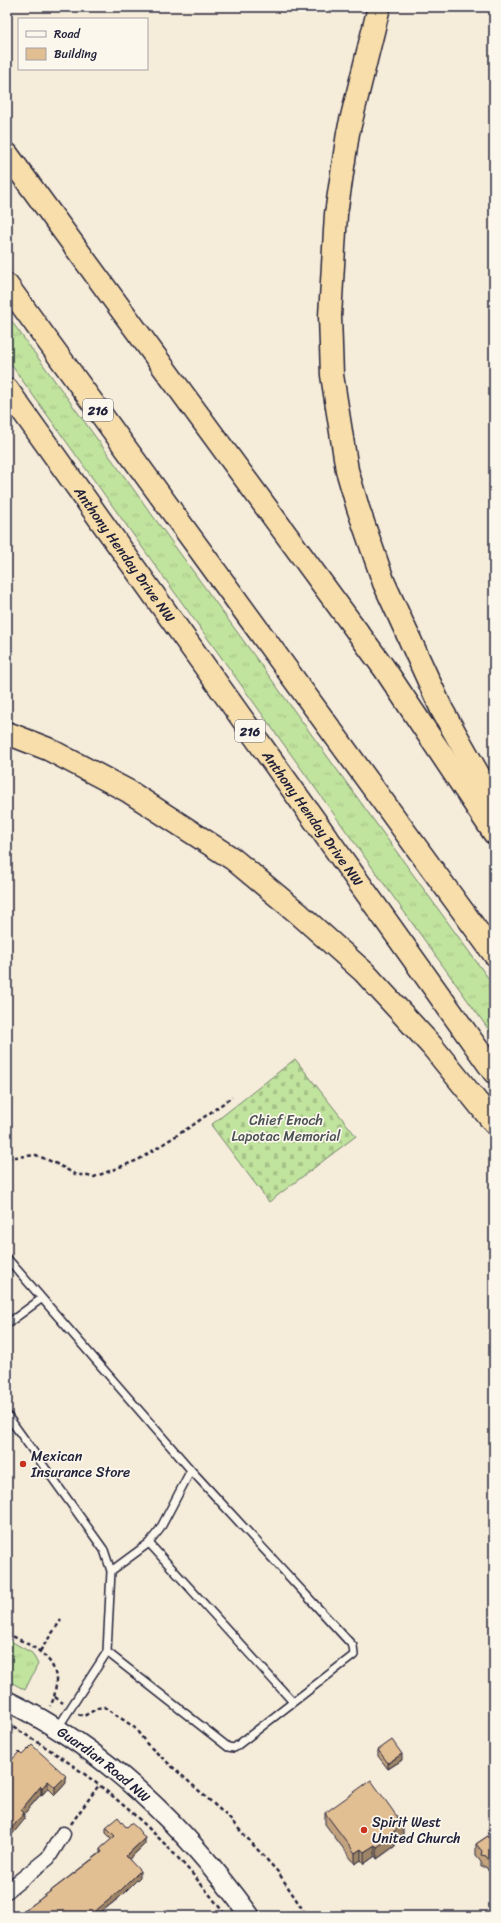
<svg xmlns="http://www.w3.org/2000/svg" width="501" height="1923" font-family="Sriracha,sans-serif">
<defs>
<pattern id="grass-tufts" width="24" height="20" patternUnits="userSpaceOnUse"><rect width="24" height="20" fill="#c0e39d"/><path d="M3 7l-1-3M5 7V3M7 7l1-3M15 17l-1-3M17 17v-4M19 17l1-3" fill="none" stroke="#a5c288"/></pattern>
<pattern id="cemetery-stones" width="16" height="16" patternUnits="userSpaceOnUse"><rect width="16" height="16" fill="#c0e39d"/><path d="M2 7V4a2 2 0 0 1 4 0v3zM10 15v-3a2 2 0 0 1 4 0v3z" fill="#a5c288"/></pattern>
</defs>
<rect width="100%" height="100%" fill="#f6ecda"/>
<filter id="ink" filterUnits="userSpaceOnUse"><feTurbulence type="fractalNoise" baseFrequency=".025" numOctaves="2"/><feDisplacementMap in="SourceGraphic" scale="8" xChannelSelector="R" yChannelSelector="G"/><feConvolveMatrix kernelMatrix="1 2 1 2 8 2 1 2 1" color-interpolation-filters="sRGB"/></filter>
<g filter="url(#ink)">
<path fill="url(#grass-tufts)" stroke="#71826c" d="M 7,315 L 494,986 L 494,1037 L 7,359 Z
M 7,1639 L 32,1653 L 38,1664 L 25,1690 L 7,1680 Z"/>
<path fill="url(#cemetery-stones)" stroke="#71826c" d="M 295,1059 L 356,1136 L 269,1202 L 211,1125 Z"/>
<g fill="none" stroke-linecap="round" stroke-linejoin="round">
<defs>
<path id="service" d="M 7,1258 L 191,1470 L 160,1529 L 149,1543 L 111,1571
M 7,1324 L 41,1299
M 7,1415 L 104,1550 L 111,1571 L 107,1652 L 57,1729
M 149,1543 L 293,1702
M 107,1652 L 228,1747 L 234,1748 L 354,1655 L 353,1646 L 191,1470"/>
<path id="minor" d="M 7,1891 L 48,1858 L 63,1834"/>
<g id="secondary">
<path id="s1" d="M 7,1701 C 105,1748 187,1829 250,1916"/>
</g>
<g id="motorway">
<path d="M 379,7 L 348,133 L 336,214 L 330,316 L 332,375 L 347,470 L 358,508 L 384,583 L 442,710 L 494,802"/>
<path d="M 7,154 L 384,668 L 494,833"/>
<path d="M 7,285 L 494,954"/>
<path id="s2" d="M 7,389 L 494,1072"/>
<path d="M 7,733 L 48,749 L 128,791 L 233,859 L 298,913 L 364,972 L 431,1045 L 494,1123"/>
</g>
</defs>
<use href="#service" stroke="#22223b" stroke-width="10"/>
<use href="#minor" stroke="#22223b" stroke-width="17"/>
<use href="#secondary" stroke="#22223b" stroke-width="22"/>
<use href="#motorway" stroke="#22223b" stroke-width="25"/>
<path stroke="#22223b" stroke-width="2.5" stroke-dasharray="4 3" stroke-linecap="butt" d="M 7,1158 L 36,1155 L 55,1163 L 75,1174 L 94,1177 L 138,1160 L 193,1125 L 232,1097
M 7,1633 C 28,1645 57,1654 56,1683 C 55,1692 55,1698 50,1706
M 40,1651 L 61,1620
M 55,1697 L 63,1703
M 78,1714 L 84,1716 L 98,1708 L 104,1707 L 134,1727 L 147,1744 L 227,1816 L 278,1872 L 307,1916
M 7,1724 C 93,1772 168,1837 226,1916
M 71,1824 L 99,1785"/>
<use href="#service" stroke="#fbf7ec" stroke-width="7"/>
<use href="#minor" stroke="#fbf7ec" stroke-width="14"/>
<use href="#secondary" stroke="#fbf7ec" stroke-width="19"/>
<use href="#motorway" stroke="#f8deab" stroke-width="22"/>
</g>
<path fill="#c2a37e" stroke="#22223b" d="M 378,1750 L 402,1760 L 388,1769 L 378,1756 Z
M 22,1755 L 66,1783 L 55,1795 L 48,1788 L 42,1795 L 41,1794 L 24,1814 L 24,1820 Z
M 325,1813 L 403,1836 L 395,1842 L 395,1846 L 377,1859 L 375,1856 L 364,1864 L 361,1860 L 355,1864 L 325,1824 Z
M 125,1826 L 145,1844 L 129,1859 L 140,1877 L 120,1897 L 96,1916 L 18,1916 L 100,1853 L 100,1849 L 112,1839 L 106,1833 L 106,1827 Z
M 494,1832 L 494,1880 L 486,1867 L 481,1867 L 481,1861 L 476,1855 L 476,1844 Z"/>
<path fill="#9e8567" stroke="#22223b" d="M 402,1754 L 402,1760 L 388,1769 L 388,1763 Z
M 66,1776 L 66,1783 L 55,1795 L 55,1787 Z
M 48,1781 L 48,1788 L 42,1795 L 42,1788 Z
M 41,1786 L 41,1794 L 24,1814 L 24,1820 L 7,1841 L 7,1834 L 21,1810 Z
M 403,1825 L 403,1836 L 395,1842 L 395,1846 L 377,1859 L 377,1847 L 393,1832 Z
M 145,1838 L 145,1844 L 126,1862 L 126,1856 Z
M 10,1844 L 10,1851 L 7,1855 L 7,1848 Z
M 375,1845 L 375,1856 L 364,1864 L 364,1852 Z
M 361,1849 L 361,1860 L 355,1864 L 355,1853 Z
M 140,1871 L 140,1877 L 120,1897 L 96,1916 L 89,1916 Z"/>
<path fill="#e2be93" stroke="#22223b" d="M 392,1740 L 402,1754 L 388,1763 L 378,1750 Z
M 32,1745 L 66,1776 L 55,1787 L 48,1781 L 42,1788 L 41,1786 L 21,1810 L 24,1813 L 7,1834 L 7,1765 L 19,1752 L 22,1755 Z
M 371,1780 L 403,1825 L 393,1832 L 395,1835 L 377,1847 L 375,1845 L 364,1852 L 361,1849 L 355,1853 L 325,1813 Z
M 118,1817 L 125,1826 L 127,1827 L 131,1823 L 137,1828 L 145,1838 L 126,1856 L 140,1871 L 120,1891 L 89,1916 L 83,1916 L 81,1913 L 77,1916 L 18,1916 L 102,1852 L 100,1849 L 115,1836 L 106,1827 Z
M 494,1832 L 494,1868 L 486,1856 L 481,1855 L 482,1851 L 476,1844 Z
M 7,1841 L 10,1844 L 7,1848 Z"/>
</g>
<g fill="#c8321e" stroke="#fbf7ec" stroke-width="1.5">
<circle cx="23" cy="1464" r="4"/>
<circle cx="364" cy="1830" r="4"/>
</g>
<g text-anchor="middle" stroke-width="3.5" stroke-linejoin="round" paint-order="stroke">
<g fill="#fbf7ec" stroke="#636270" stroke-width="1">
<rect x="83" y="399" width="30" height="22" rx="3"/>
<rect x="235" y="720" width="30" height="22" rx="3"/>
</g>
<g font-size="13" font-weight="bold" fill="#22223b">
<text x="98" y="415">216</text>
<text x="250" y="736">216</text>
</g>
<g font-size="14" fill="#22223b" stroke="#fbf7ec">
<text dy="5" stroke="none"><textPath href="#s2" startOffset="203">Anthony Henday Drive NW</textPath></text>
<text dy="5" stroke="none"><textPath href="#s2" startOffset="527">Anthony Henday Drive NW</textPath></text>
<text dy="5" stroke="none"><textPath href="#s1" startOffset="116">Guardian Road NW</textPath></text>
</g>
<g font-size="14" fill="#4a5254" stroke="#fbf7ec">
<text x="286" y="1125">Chief Enoch<tspan x="286" dy="16">Lapotac Memorial</tspan></text>
</g>
<g font-size="14" fill="#22223b" stroke="#fbf7ec" text-anchor="start">
<text x="31" y="1461">Mexican<tspan x="31" dy="16">Insurance Store</tspan></text>
<text x="372" y="1827">Spirit West<tspan x="372" dy="16">United Church</tspan></text>
</g>
</g>
<rect width="501" height="1923" fill="none" stroke="#fbf7ec" stroke-width="24"/>
<rect x="12" y="12" width="477" height="1899" fill="none" stroke="#22223b" stroke-width="1.5" filter="url(#ink)"/>
<rect x="18" y="18" width="130" height="52" fill="#fbf7ec" stroke="#a4a2a5"/>
<rect x="26" y="31" width="20" height="6" fill="#fbf7ec" stroke="#a4a2a5"/>
<text x="54" y="38" font-size="12" fill="#22223b">Road</text>
<rect x="26" y="48" width="20" height="12" fill="#e2be93" stroke="#a4a2a5"/>
<text x="54" y="58" font-size="12" fill="#22223b">Building</text>
</svg>
